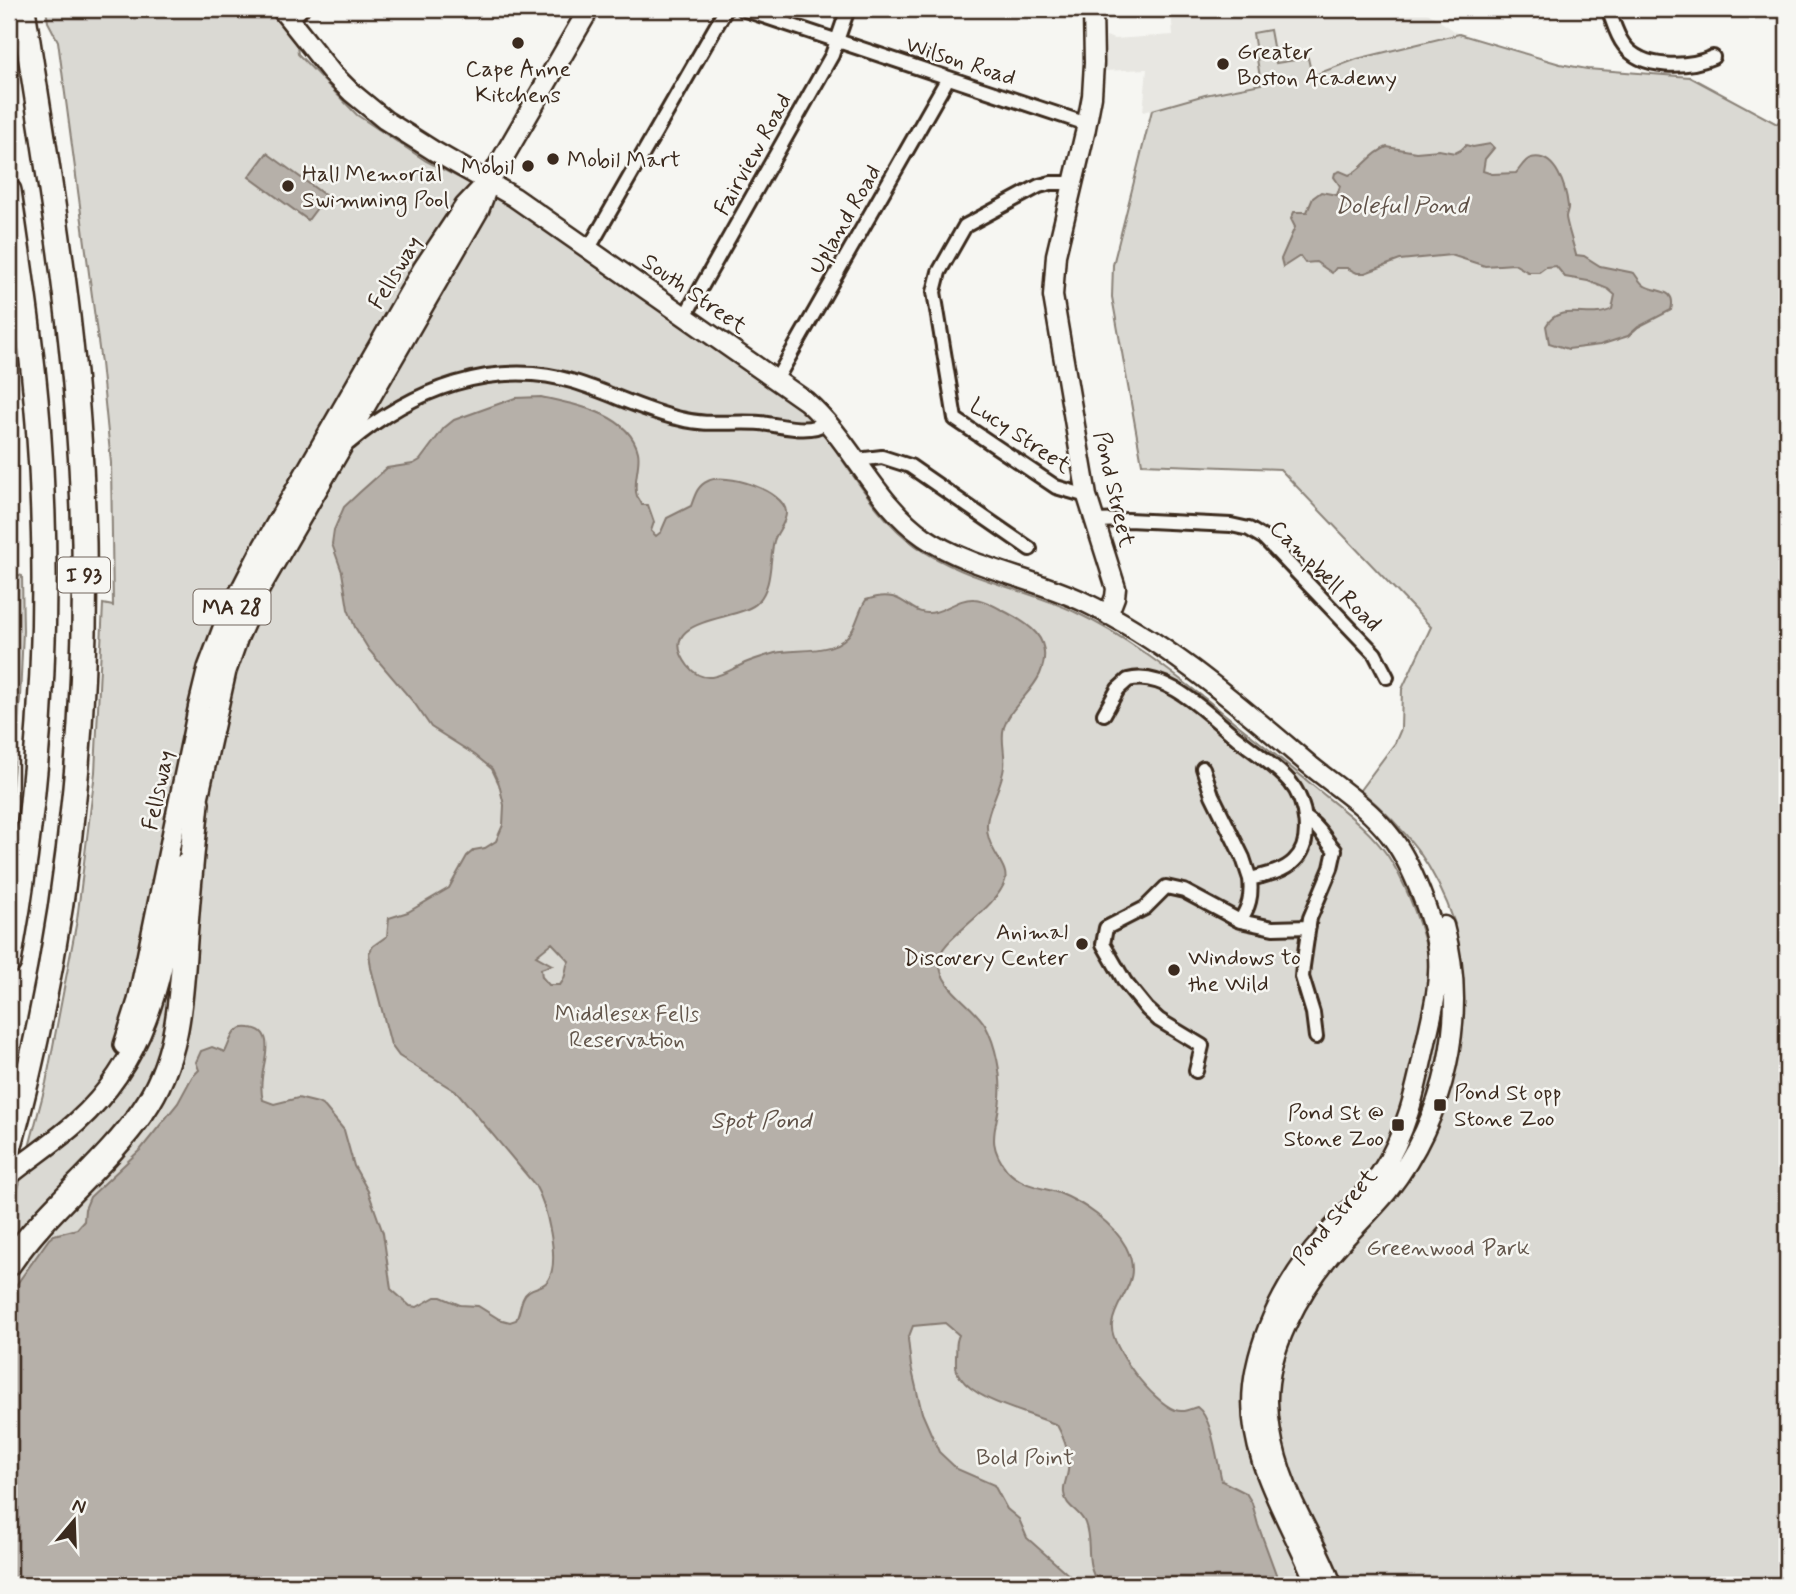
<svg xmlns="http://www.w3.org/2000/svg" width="1796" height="1594" font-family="Mynerve,sans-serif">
<rect width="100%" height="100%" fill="#f6f6f2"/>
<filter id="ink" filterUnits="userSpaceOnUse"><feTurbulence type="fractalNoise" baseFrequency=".0143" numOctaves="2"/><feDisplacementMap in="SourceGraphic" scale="14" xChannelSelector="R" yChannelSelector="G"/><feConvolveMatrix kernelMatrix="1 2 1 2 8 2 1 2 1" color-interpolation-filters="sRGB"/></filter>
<g filter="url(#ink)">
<path fill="#e8e7e2" d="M 1171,9 L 1422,9 L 1459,34 L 1357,59 L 1312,76 L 1205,95 L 1143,112 L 1147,69 L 1104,71 L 1106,36 L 1114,39 L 1173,35 Z"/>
<path fill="#dad9d3" stroke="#8a8278" stroke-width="2" d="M 46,9 L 269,9 L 297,46 L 298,54 L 357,115 L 426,161 L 505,201 L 802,409 C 844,451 866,510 916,546 C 963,580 1025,588 1077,613 C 1126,636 1170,671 1212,704 C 1245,731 1279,757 1311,784 C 1337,806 1368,827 1388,856 C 1407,885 1419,920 1428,953 L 1455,924 C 1435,866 1407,829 1360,790 L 1395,743 L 1401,729 L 1402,689 L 1431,627 L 1280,469 L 1142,464 L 1112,297 L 1113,265 L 1152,110 L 1205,95 L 1261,84 L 1253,33 L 1270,30 L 1276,63 L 1308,58 L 1312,76 L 1357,59 L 1459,34 L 1560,64 L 1587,69 L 1690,77 L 1777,124 L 1785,112 L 1787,99 L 1787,1585 L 9,1585 L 9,1223 L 46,1083 L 77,920 L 95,772 L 103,604 L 113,606 L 111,463 L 101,363 L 58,41 L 48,22 Z
M 9,572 L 22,576 L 23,631 L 20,698 L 9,820 Z"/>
<path fill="#b6b0a9" stroke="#857a71" stroke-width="2" fill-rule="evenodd" d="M 1490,144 L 1494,148 L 1485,159 L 1483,171 L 1492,174 L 1516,173 C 1520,169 1525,159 1531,158 C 1556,152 1566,188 1568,206 C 1569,209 1566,213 1566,217 C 1566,222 1574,247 1576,255 L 1584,256 L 1600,266 L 1634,273 C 1637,277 1641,284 1645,286 C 1657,293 1677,288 1671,310 L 1638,327 L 1628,336 L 1600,345 L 1568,349 L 1549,343 L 1546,326 C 1559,301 1591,321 1612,309 L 1615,295 L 1608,289 L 1588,281 L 1565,277 L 1556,266 L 1546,267 L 1539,272 L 1528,272 L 1514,264 L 1485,266 L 1451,255 L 1400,260 L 1365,273 L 1357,273 L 1347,268 L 1336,268 L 1332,273 L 1316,262 L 1305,263 L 1300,256 L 1283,267 L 1281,259 L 1295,227 L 1291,219 L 1294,212 L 1307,212 L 1313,198 L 1321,192 L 1337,195 L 1340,186 L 1334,177 L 1335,173 L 1340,171 L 1349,175 C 1363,170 1369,154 1387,147 L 1416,152 L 1439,150 L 1455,153 L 1461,150 L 1466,145 L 1473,147 Z
M 267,153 L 326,196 L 308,220 L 249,177 Z
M 541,397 C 573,404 629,413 638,452 C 641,465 632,483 637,496 C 639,499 641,502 642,505 L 648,505 L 654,522 L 651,531 L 656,536 L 661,532 L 667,518 L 691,506 C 695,495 697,486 708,481 C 725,472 784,490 786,512 C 787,522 777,531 774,541 C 769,561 773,585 758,602 C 741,622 651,616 688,666 C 705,688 726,672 745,663 C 755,659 765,656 775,653 C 801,648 838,656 853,629 C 858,619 860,609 866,600 C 907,585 907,619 935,612 C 948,609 960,598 974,599 C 983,599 992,605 1000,609 C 1028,623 1055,638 1040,674 C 1031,694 1011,706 1004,727 C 1000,740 1006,754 1004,767 C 1002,784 992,800 988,817 C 981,847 1010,864 1005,881 C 996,910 938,940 939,960 C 940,990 971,1002 985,1025 C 996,1045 1002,1076 1000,1098 C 998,1128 984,1141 1007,1170 C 1021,1186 1040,1187 1059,1193 C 1084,1203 1113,1223 1126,1247 C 1144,1282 1116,1296 1112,1324 C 1109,1347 1154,1403 1175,1410 C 1184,1413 1189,1409 1197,1407 C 1213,1418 1217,1463 1222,1481 L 1246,1493 L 1252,1503 L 1258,1525 L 1280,1585 L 1099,1585 C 1083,1561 1093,1544 1085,1523 C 1080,1510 1065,1507 1064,1493 C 1063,1486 1067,1478 1068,1471 C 1070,1454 1065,1440 1057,1425 C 1029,1412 978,1403 960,1377 C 955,1371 956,1363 956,1356 C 957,1348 955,1343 959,1335 L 945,1323 L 913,1326 L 908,1339 L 911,1366 L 922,1413 L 939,1452 L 957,1469 L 994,1485 L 1007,1509 L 1019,1519 L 1027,1538 L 1080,1585 L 9,1585 L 9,1295 L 49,1239 L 54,1235 L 77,1229 L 84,1221 L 85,1209 L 90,1197 L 141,1149 L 178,1103 L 192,1077 L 199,1070 L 196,1062 L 201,1051 L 212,1047 L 225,1052 C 232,1039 231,1026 250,1028 C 277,1030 263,1062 262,1078 C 261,1086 261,1093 263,1100 L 274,1104 L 298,1098 L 318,1103 L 325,1107 L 344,1130 L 354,1166 L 368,1191 L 383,1233 L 391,1289 L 410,1306 L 417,1307 L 435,1297 L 441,1297 L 460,1305 L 478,1306 L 499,1319 L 510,1322 L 516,1320 C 521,1311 520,1297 529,1291 C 535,1286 544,1288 548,1280 C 561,1261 546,1204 535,1185 L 458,1093 L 399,1056 L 391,1045 L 371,968 L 369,953 L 373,946 L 387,936 L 389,918 L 408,912 L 449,888 L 467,856 L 474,850 L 485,848 L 496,841 L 503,825 L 504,805 L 499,784 L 492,769 L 475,755 L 431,727 L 415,704 L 369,650 L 355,627 L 348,609 L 342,572 L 332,544 L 334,530 L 344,507 L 360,492 L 387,468 L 413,464 L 420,460 L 444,428 L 454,420 L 515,398 ZM 552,943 L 569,961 C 563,970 569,974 560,985 L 549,985 L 542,977 L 541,969 L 552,965 L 536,956 Z"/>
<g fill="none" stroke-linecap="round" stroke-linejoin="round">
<defs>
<path id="street" d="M 742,9 L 1087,124
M 1080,9 L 1084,9
M 1608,9 C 1613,21 1616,35 1624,45 C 1642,70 1688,68 1713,57
M 291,21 L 302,9
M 1073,183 L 1051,183 L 1039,186 L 965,226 L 939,272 L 934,292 L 955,419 L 1056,487 L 1087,496
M 589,248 L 726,9
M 685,316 L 832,55 L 848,9
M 776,380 L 948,78
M 349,443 C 411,390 495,357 575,382 C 611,393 644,411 681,419 C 707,426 733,421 760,423 C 782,425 808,435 827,422
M 857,460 L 882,457 L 910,466 L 1030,549
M 1094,521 L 1128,520 L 1231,525 L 1249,529 L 1264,538 L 1375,654 L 1387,677
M 1104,714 L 1118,689 L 1128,680 C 1167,669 1209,716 1237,738 C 1254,752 1275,765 1290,782 C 1306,801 1314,843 1294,861 C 1283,872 1265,875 1250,879 C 1252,896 1249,907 1240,921 L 1184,891 L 1166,887 L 1145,908 L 1106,928 L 1103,944 L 1125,982 L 1147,1009 L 1159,1020 L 1202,1046 L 1196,1071
M 1203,768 L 1212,795 L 1243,858 L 1250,879
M 1306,818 C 1321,828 1323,838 1335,850 L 1331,868 L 1310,918 L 1303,966 L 1302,977 L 1313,1013 L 1316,1037
M 1240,921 L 1273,928 L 1309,927"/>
<path id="secondary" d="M 281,9 L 332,73 L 351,92 L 385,120 L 434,151 L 514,197 L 806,401 C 852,441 874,502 924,537 C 969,568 1034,578 1084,602 C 1168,642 1241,707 1312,767 C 1338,788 1368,807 1389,834 C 1410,859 1436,924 1438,957 C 1440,986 1432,1014 1426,1042 C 1416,1089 1407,1133 1380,1174 C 1363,1198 1342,1217 1323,1239 C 1288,1278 1259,1333 1253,1386 C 1245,1460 1291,1520 1316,1585
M 1093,9 L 1094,63 L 1092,96 L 1085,133 L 1056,255 L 1053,296 L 1087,496 L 1116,588 L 1115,597 L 1108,615
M 1332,1585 C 1324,1561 1312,1541 1301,1518 C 1283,1483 1269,1442 1268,1402 C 1267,1350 1299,1293 1331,1254 C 1349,1232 1370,1213 1388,1191 C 1445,1118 1469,1016 1444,926"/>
<path id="primary" d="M 194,816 L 226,671 L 238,637 L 260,588 L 479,209 L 489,182 L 589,9
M 124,1045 L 138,1001 L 199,705 L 208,668 L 228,615 L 263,547 L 423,269 L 465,206 L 483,187
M 9,1175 C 31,1157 56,1141 77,1122 C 156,1050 162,965 182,865"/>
<path id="highway" d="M 9,191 C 20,268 32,345 38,423 C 52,603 41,785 9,962
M 9,1149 C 74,914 97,664 78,421 C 68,283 44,146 23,9
M 9,1264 C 47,1208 104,1167 143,1111 C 182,1055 181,991 186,926 C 189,885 193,844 197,803"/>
</defs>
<use href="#street" stroke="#3b2a1e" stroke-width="18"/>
<use href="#secondary" stroke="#3b2a1e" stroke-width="23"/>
<use href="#primary" stroke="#3b2a1e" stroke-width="24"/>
<use href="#highway" stroke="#3b2a1e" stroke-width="28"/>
<use href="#street" stroke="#f6f6f2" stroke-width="12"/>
<use href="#secondary" stroke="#f6f6f2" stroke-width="18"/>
<use href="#primary" stroke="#f6f6f2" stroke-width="19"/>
<use href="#highway" stroke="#f6f6f2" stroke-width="23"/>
</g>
</g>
<g fill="#3b2a1e" stroke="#f6f6f2" stroke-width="2.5">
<circle cx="518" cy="43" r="7"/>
<circle cx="1223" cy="64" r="7"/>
<circle cx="553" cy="159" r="7"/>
<circle cx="528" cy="166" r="7"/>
<circle cx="288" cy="186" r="7"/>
<circle cx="1082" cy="944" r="7"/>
<circle cx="1174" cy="970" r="7"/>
<rect x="1433" y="1098" width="14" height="14" rx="3.5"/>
<rect x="1391" y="1118" width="14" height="14" rx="3.5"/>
</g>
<g text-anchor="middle" stroke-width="5" stroke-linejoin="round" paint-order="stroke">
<g fill="#f6f6f2" stroke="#73675e" stroke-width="2">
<rect x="58" y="557.5" width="52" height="35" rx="5"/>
<rect x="193.5" y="589.5" width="77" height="35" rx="5"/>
</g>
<g font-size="21" font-weight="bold" fill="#3b2a1e">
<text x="84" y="582">I 93</text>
<text x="232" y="614">MA 28</text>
</g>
<g font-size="23" fill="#3b2a1e" stroke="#f6f6f2" text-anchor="start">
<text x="1237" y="59">Greater<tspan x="1237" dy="26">Boston Academy</tspan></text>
<text x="518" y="76" text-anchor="middle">Cape Anne<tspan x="518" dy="26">Kitchens</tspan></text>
<text x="567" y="167">Mobil Mart</text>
<text x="514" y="174" text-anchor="end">Mobil</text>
<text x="302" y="181">Hall Memorial<tspan x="302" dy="26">Swimming Pool</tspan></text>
<text x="1068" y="939" text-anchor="end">Animal<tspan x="1068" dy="26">Discovery Center</tspan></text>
<text x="1188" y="965">Windows to<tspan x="1188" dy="26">the Wild</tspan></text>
<text x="1454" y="1100">Pond St opp<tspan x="1454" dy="26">Stone Zoo</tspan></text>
<text x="1384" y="1120" text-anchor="end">Pond St @<tspan x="1384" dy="26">Stone Zoo</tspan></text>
</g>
<g font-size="23" fill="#3b2a1e" stroke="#f6f6f2">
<text transform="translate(961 60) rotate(18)" y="8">Wilson Road</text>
<text transform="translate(752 154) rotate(-61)" y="8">Fairview Road</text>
<text transform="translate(844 219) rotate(-60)" y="8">Upland Road</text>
<text transform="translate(394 272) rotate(-59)" y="8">Fellsway</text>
<text transform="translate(695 293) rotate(35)" y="8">South Street</text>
<text transform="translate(1021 435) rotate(34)" y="8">Lucy Street</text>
<text transform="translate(1115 489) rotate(77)" y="8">Pond Street</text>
<text transform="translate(1326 575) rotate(45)" y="8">Campbell Road</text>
<text transform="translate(157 790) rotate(-78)" y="8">Fellsway</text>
<text transform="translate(1334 1216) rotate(-50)" y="8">Pond Street</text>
</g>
<g font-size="23" fill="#63564b" stroke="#f6f6f2">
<text x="627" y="1021">Middlesex Fells<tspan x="627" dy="26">Reservation</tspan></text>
<text x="1448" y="1255">Greenwood Park</text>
<text x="1025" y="1465">Bold Point</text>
</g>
<g font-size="24" font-style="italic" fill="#605248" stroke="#f6f6f2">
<text x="1401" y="213">Doleful Pond</text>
<text x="761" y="1128">Spot Pond</text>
</g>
</g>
<rect width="1796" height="1594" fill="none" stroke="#f6f6f2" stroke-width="35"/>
<rect x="18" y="18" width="1761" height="1559" fill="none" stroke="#3b2a1e" stroke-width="2.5" filter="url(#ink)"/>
<g transform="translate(74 1521) rotate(19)" stroke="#f6f6f2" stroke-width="5" paint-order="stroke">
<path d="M0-5L12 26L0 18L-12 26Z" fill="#3b2a1e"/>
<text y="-10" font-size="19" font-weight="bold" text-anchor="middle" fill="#3b2a1e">N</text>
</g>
</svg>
